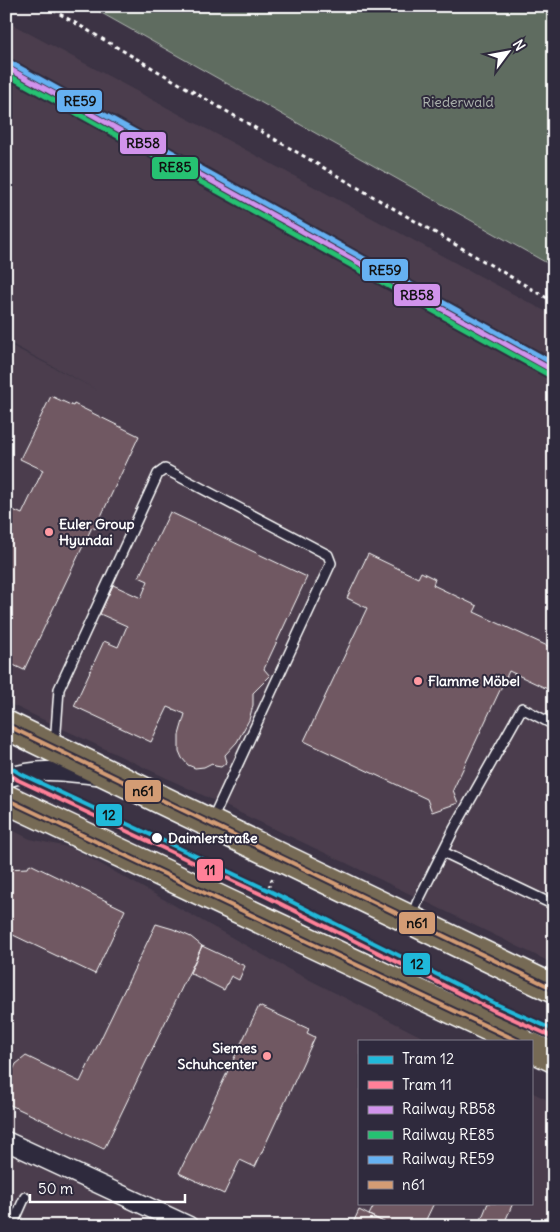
<svg xmlns="http://www.w3.org/2000/svg" width="560" height="1232" font-family="Delius,sans-serif">
<rect width="100%" height="100%" fill="#3c3344"/>
<filter id="ink" filterUnits="userSpaceOnUse"><feTurbulence type="fractalNoise" baseFrequency=".02" numOctaves="2"/><feDisplacementMap in="SourceGraphic" scale="10" xChannelSelector="R" yChannelSelector="G"/><feConvolveMatrix kernelMatrix="1 2 1 2 8 2 1 2 1" color-interpolation-filters="sRGB"/></filter>
<g filter="url(#ink)">
<path fill="#4b3e4d" d="M 6,21 L 554,316 L 554,964 L 342,861 L 6,702 L 6,343 L 99,391 L 6,341 Z
M 6,827 L 30,839 L 72,848 L 288,969 L 430,1041 L 359,1041 L 359,1203 L 531,1203 L 531,1092 L 554,1103 L 554,1226 L 6,1226 Z"/>
<path fill="#5f6c61" stroke="#afb6b0" d="M 89,6 L 554,6 L 554,267 Z"/>
<path fill="#6f5862" stroke="#fff" d="M 51,396 L 73,406 L 74,404 L 139,436 L 95,529 L 92,527 L 24,670 L 9,663 L 6,668 L 6,546 L 12,534 L 6,531 L 6,518 L 11,509 L 22,514 L 43,470 L 20,459 Z
M 170,512 L 307,577 L 264,669 L 270,676 L 253,693 L 253,705 L 249,720 L 237,742 L 225,755 L 227,762 L 221,767 L 215,766 L 212,763 L 204,767 L 195,768 L 188,765 L 182,758 L 179,751 L 179,735 L 185,714 L 168,707 L 151,742 L 74,706 L 104,641 L 118,647 L 127,626 L 100,614 L 113,585 L 141,598 L 148,581 L 139,577 Z
M 368,554 L 418,578 L 421,572 L 435,579 L 433,585 L 477,606 L 474,612 L 554,649 L 554,692 L 509,671 L 453,790 L 458,803 L 432,812 L 427,799 L 304,741 L 367,608 L 347,598 Z
M 30,864 L 125,910 L 95,974 L 11,934 L 6,944 L 6,869 L 28,868 Z
M 156,924 L 173,929 L 191,937 L 202,946 L 104,1149 L 6,1103 L 6,1084 L 16,1064 L 26,1056 L 80,1082 Z
M 202,946 L 245,966 L 239,980 L 231,976 L 224,990 L 190,973 Z
M 259,1006 L 309,1029 L 307,1033 L 315,1037 L 255,1167 L 240,1160 L 224,1194 L 179,1173 Z
M 375,1203 L 434,1203 L 423,1226 L 392,1226 L 369,1215 Z
M 488,1203 L 513,1203 L 503,1226 L 495,1226 L 481,1220 Z
M 359,1210 L 369,1215 L 392,1226 L 354,1226 L 352,1225 Z"/>
<g fill="none" stroke-linecap="round" stroke-linejoin="round">
<defs>
<path id="service" d="M 50,743 L 56,731 L 59,689 L 158,474 L 165,469 L 328,555 L 331,563 L 212,820
M 443,852 L 554,905
M 412,917 L 417,903 L 454,829 L 522,708 L 554,725
M 548,1223 L 548,1226
M 12,1226 L 25,1197"/>
<path id="minor" d="M 6,778 C 41,767 61,771 96,775
M 6,1141 L 189,1226"/>
<path id="primary" d="M 6,725 L 554,989
M 6,799 L 519,1041
M 531,1047 L 554,1058"/>
</defs>
<use href="#service" stroke="#fff" stroke-width="12"/>
<use href="#minor" stroke="#fff" stroke-width="21"/>
<use href="#primary" stroke="#fff" stroke-width="31"/>
<path stroke="#fff" stroke-width="3" stroke-dasharray="4 4" stroke-linecap="butt" d="M 46,6 L 554,302
M 265,896 L 272,879"/>
<use href="#service" stroke="#2f2a3d" stroke-width="9"/>
<use href="#minor" stroke="#2f2a3d" stroke-width="18"/>
<use href="#primary" stroke="#766a54" stroke-width="28"/>
<defs>
<path id="bus-1" d="M 6,725 L 554,989
M 6,799 L 518,1041"/>
</defs>
<use href="#bus-1" stroke="#2f2a3d" stroke-width="8"/>
<use href="#bus-1" stroke="#d39c74" stroke-width="4"/>
<defs>
<path id="rail-1" d="M 6,67 L 554,371"/>
<path id="rail-2" d="M 6,74 L 551,376"/>
<path id="rail-3" d="M 9,62 L 554,364"/>
</defs>
<use href="#rail-1" stroke="#2f2a3d" stroke-width="9"/>
<use href="#rail-2" stroke="#2f2a3d" stroke-width="9"/>
<use href="#rail-3" stroke="#2f2a3d" stroke-width="9"/>
<use href="#rail-1" stroke="#d193ec" stroke-width="5"/>
<use href="#rail-2" stroke="#26c172" stroke-width="5"/>
<use href="#rail-3" stroke="#66b1f2" stroke-width="5"/>
<defs>
<path id="tram-1" d="M 6,765 L 21,774 L 268,890 L 496,1004 L 554,1030"/>
<path id="tram-2" d="M 6,772 L 18,780 L 265,896 L 493,1010 L 551,1036"/>
</defs>
<use href="#tram-1" stroke="#2f2a3d" stroke-width="8"/>
<use href="#tram-2" stroke="#2f2a3d" stroke-width="8"/>
<use href="#tram-1" stroke="#20b9da" stroke-width="4"/>
<use href="#tram-2" stroke="#ff8098" stroke-width="4"/>
</g>
</g>
<g fill="#ff9aa2" stroke="#2f2a3d" stroke-width="2">
<circle cx="49" cy="532" r="5"/>
<circle cx="418" cy="681" r="5"/>
<circle cx="267" cy="1056" r="5"/>
</g>
<circle fill="#fff" stroke="#2f2a3d" stroke-width="2" cx="157" cy="838" r="6"/>
<g text-anchor="middle" stroke-width="4" stroke-linejoin="round" paint-order="stroke">
<g font-size="14" fill="#afb6b0" stroke="#2f2a3d">
<text x="458" y="107">Riederwald</text>
</g>
<g font-size="14" font-weight="bold" fill="#fff" stroke="#2f2a3d" text-anchor="start">
<text x="59" y="529">Euler Group<tspan x="59" dy="16">Hyundai</tspan></text>
<text x="428" y="686">Flamme Möbel</text>
<text x="257" y="1053" text-anchor="end">Siemes<tspan x="257" dy="16">Schuhcenter</tspan></text>
</g>
<g font-size="14" font-weight="bold" fill="#fff" stroke="#2f2a3d" text-anchor="start">
<text x="168" y="843">Daimlerstraße</text>
</g>
</g>
<g stroke="#2f2a3d" stroke-width="2">
<rect x="56" y="89" width="47" height="24" rx="5" fill="#66b1f2"/>
<rect x="119" y="131" width="48" height="24" rx="5" fill="#d193ec"/>
<rect x="151" y="156" width="48" height="24" rx="5" fill="#26c172"/>
<rect x="361" y="258" width="48" height="24" rx="5" fill="#66b1f2"/>
<rect x="393" y="283" width="48" height="24" rx="5" fill="#d193ec"/>
<rect x="124" y="779" width="38" height="24" rx="5" fill="#d39c74"/>
<rect x="95" y="803" width="28" height="24" rx="5" fill="#20b9da"/>
<rect x="196" y="858" width="28" height="24" rx="5" fill="#ff8098"/>
<rect x="398" y="911" width="38" height="24" rx="5" fill="#d39c74"/>
<rect x="402" y="952" width="29" height="24" rx="5" fill="#20b9da"/>
</g>
<g font-size="14" text-anchor="middle" font-weight="bold" fill="#111">
<text x="80" y="106">RE59</text>
<text x="143" y="148">RB58</text>
<text x="175" y="172">RE85</text>
<text x="385" y="275">RE59</text>
<text x="417" y="300">RB58</text>
<text x="143" y="796">n61</text>
<text x="109" y="820">12</text>
<text x="210" y="875">11</text>
<text x="417" y="928">n61</text>
<text x="417" y="969">12</text>
</g>
<rect width="560" height="1232" fill="none" stroke="#2f2a3d" stroke-width="25"/>
<rect x="12" y="12" width="535" height="1207" fill="none" stroke="#fff" stroke-width="2" filter="url(#ink)"/>
<rect x="358" y="1040" width="175" height="165" fill="#2f2a3d" stroke="#827f8b"/>
<rect x="368" y="1056" width="25" height="8" fill="#20b9da" stroke="#827f8b"/>
<text x="402" y="1064" font-size="15" fill="#ffffff">Tram 12</text>
<rect x="368" y="1081" width="25" height="8" fill="#ff8098" stroke="#827f8b"/>
<text x="402" y="1090" font-size="15" fill="#ffffff">Tram 11</text>
<rect x="368" y="1106" width="25" height="8" fill="#d193ec" stroke="#827f8b"/>
<text x="402" y="1114" font-size="15" fill="#ffffff">Railway RB58</text>
<rect x="368" y="1131" width="25" height="8" fill="#26c172" stroke="#827f8b"/>
<text x="402" y="1140" font-size="15" fill="#ffffff">Railway RE85</text>
<rect x="368" y="1156" width="25" height="8" fill="#66b1f2" stroke="#827f8b"/>
<text x="402" y="1164" font-size="15" fill="#ffffff">Railway RE59</text>
<rect x="368" y="1181" width="25" height="8" fill="#d39c74" stroke="#827f8b"/>
<text x="402" y="1190" font-size="15" fill="#ffffff">n61</text>
<g transform="translate(508 52) rotate(58)" stroke="#2f2a3d" stroke-width="4" paint-order="stroke">
<path d="M0-4L9 19L0 12L-9 19Z" fill="#ffffff"/>
<text y="-8" font-size="14" font-weight="bold" text-anchor="middle" fill="#ffffff">N</text>
</g>
<path d="M30 1194v8h155v-8" fill="none" stroke="#ffffff" stroke-width="2.5"/>
<text x="38" y="1194" font-size="15" fill="#ffffff" stroke="#2f2a3d" stroke-width="4" paint-order="stroke">50 m</text>
</svg>
